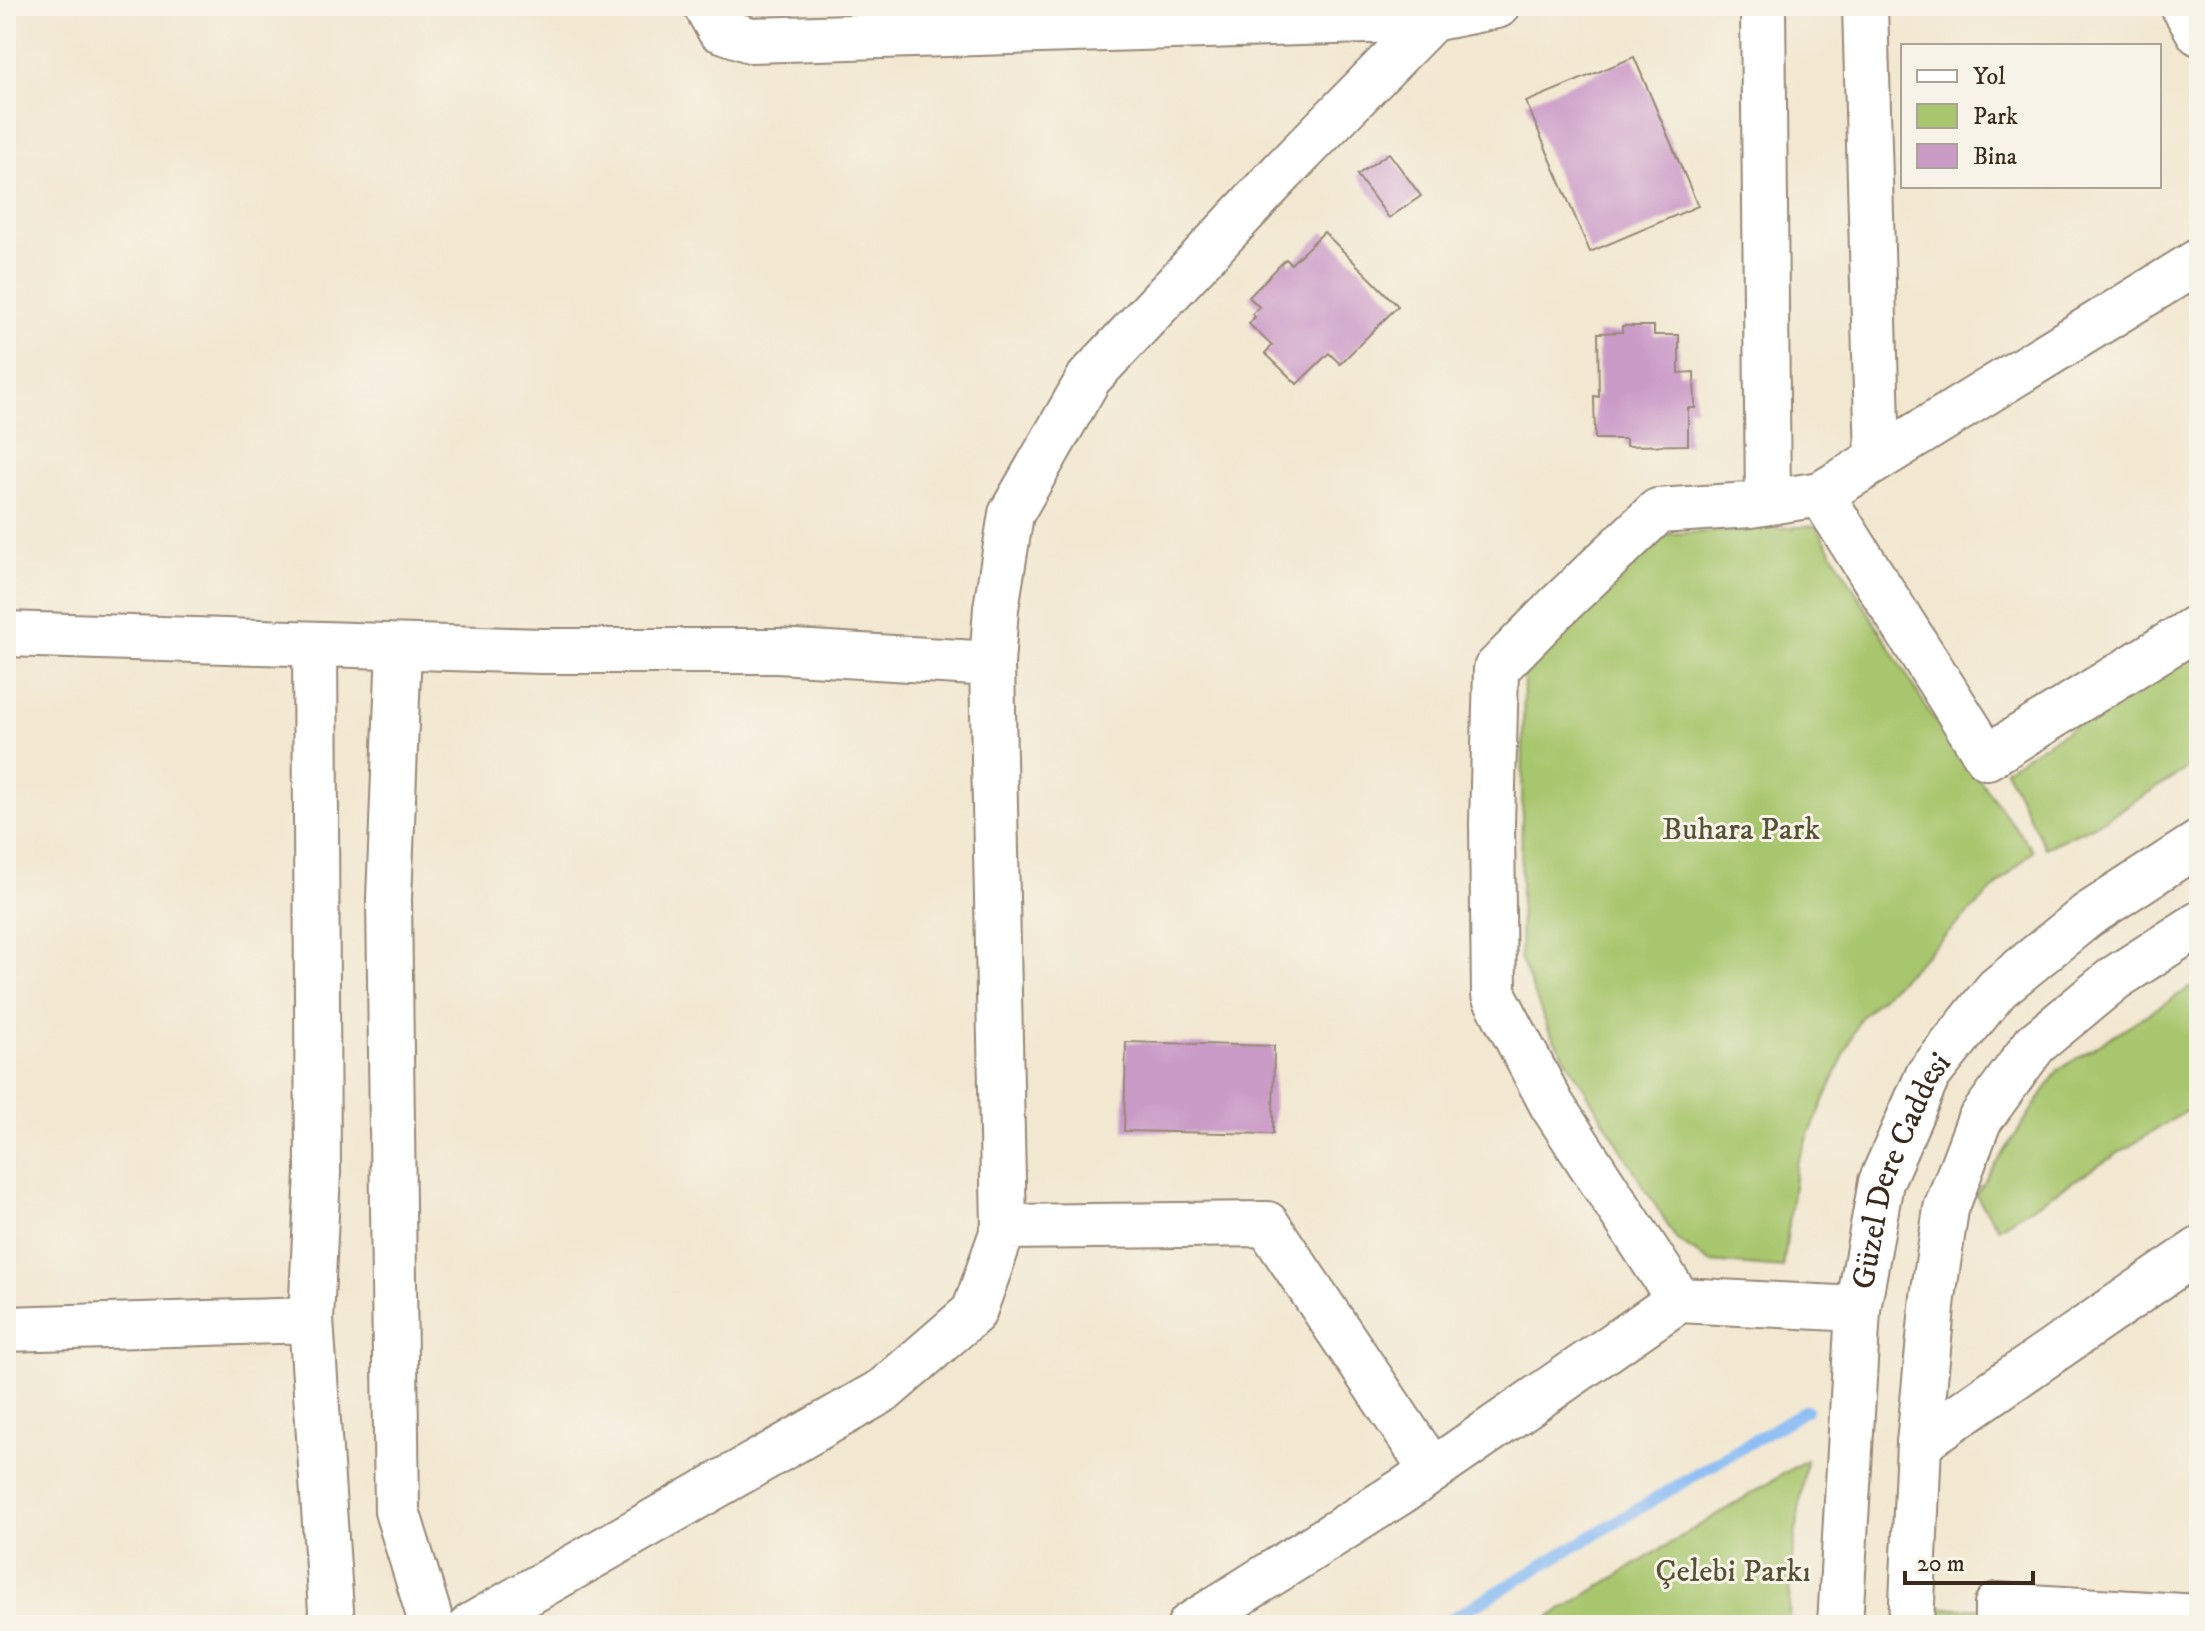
<svg xmlns="http://www.w3.org/2000/svg" width="2205" height="1631" font-family="'IM FELL DW Pica',serif">
<rect width="100%" height="100%" fill="#f7f3e8"/>
<filter id="ink" filterUnits="userSpaceOnUse"><feTurbulence type="fractalNoise" baseFrequency=".0125" numOctaves="2"/><feDisplacementMap in="SourceGraphic" scale="16" xChannelSelector="R" yChannelSelector="G"/><feConvolveMatrix kernelMatrix="1 2 1 2 8 2 1 2 1" color-interpolation-filters="sRGB"/></filter>
<filter id="wash" filterUnits="userSpaceOnUse"><feTurbulence type="fractalNoise" baseFrequency=".006" numOctaves="4" result="noise"/><feDisplacementMap in="SourceGraphic" scale="32" xChannelSelector="R" yChannelSelector="G"/><feGaussianBlur stdDeviation="1.8" result="paint"/><feColorMatrix in="noise" values="0 0 0 0 0 0 0 0 0 0 0 0 0 0 0 0 0 1.4 0 .05"/><feComposite in="paint" operator="in"/></filter>
<g filter="url(#wash)">
<rect width="100%" height="100%" fill="#f2e7d0"/>
<path fill="#a8c66d" stroke="#727846" stroke-width="2" d="M 1816,526 L 1931,715 L 2033,851 L 1860,1018 L 1797,1163 L 1783,1268 L 1710,1262 L 1676,1239 L 1548,1029 L 1520,957 L 1524,670 L 1668,534 Z
M 2199,649 L 2199,761 L 2104,820 L 2045,848 L 2005,769 Z
M 2199,982 L 2199,1103 L 1998,1228 L 1976,1195 L 2058,1070 Z
M 1806,1460 L 1790,1574 L 1789,1625 L 1537,1625 Z
M 1938,1608 L 1985,1608 L 1985,1625 L 1937,1625 Z"/>
<g fill="none" stroke-linecap="round" stroke-linejoin="round">
<path stroke="#86baf4" stroke-width="12" d="M 1441,1625 L 1806,1410"/>
</g>
<g id="blocks">
<path fill="#cb9bc8" d="M 1634,57 L 1698,206 L 1590,252 L 1526,102 Z
M 1389,153 L 1421,196 L 1389,218 L 1357,175 Z
M 1324,232 L 1398,306 L 1340,364 L 1329,353 L 1297,384 L 1265,353 L 1272,346 L 1249,324 L 1255,317 L 1252,314 L 1259,307 L 1249,297 L 1286,259 L 1291,264 Z
M 1622,326 L 1654,326 L 1654,335 L 1679,335 L 1679,373 L 1694,372 L 1695,408 L 1688,408 L 1688,445 L 1626,446 L 1626,439 L 1595,439 L 1594,396 L 1599,397 L 1598,333 L 1622,332 Z
M 1126,1042 L 1274,1046 L 1273,1134 L 1124,1131 Z"/>
</g>
</g>
<g filter="url(#ink)">
<use href="#blocks" fill-opacity="0" stroke="#968877" stroke-width="2"/>
<g fill="none" stroke-linecap="round" stroke-linejoin="round">
<defs>
<path id="street" d="M 706,6 L 719,29 L 750,40 L 1432,19 L 1497,6
M 1763,6 L 1768,502
M 1865,6 L 1878,459
M 2183,6 L 2199,33
M 1821,494 L 1987,757 L 2199,626
M 6,634 L 542,651 L 778,651 L 992,664
M 315,644 L 318,1173 L 311,1320 L 332,1625
M 399,647 L 389,899 L 397,1511 L 432,1625
M 1004,1227 L 1267,1224 L 1432,1470
M 1858,1309 L 1679,1300 L 1552,1105 L 1494,995 L 1492,824 L 1496,669 L 1556,608 L 1658,511 L 1750,505 L 1821,494 L 2199,261
M 6,1329 L 311,1320
M 472,1625 L 884,1390 L 974,1312 L 1004,1227 L 992,664 L 996,608 L 1011,514 L 1089,378 L 1282,172 L 1432,19
M 1997,1625 L 1997,1605 L 2199,1617"/>
<g id="secondary">
<path d="M 1919,1443 L 2199,1250"/>
<path d="M 1190,1625 L 1407,1488 L 1679,1300"/>
<path id="s1" d="M 1840,1625 L 1858,1309 L 1881,1182 L 1928,1075 L 1997,989 L 2088,915 L 2199,843"/>
<path d="M 1911,1625 L 1919,1443 L 1933,1297 L 1946,1209 L 1979,1121 L 2035,1044 L 2115,978 L 2199,924"/>
</g>
</defs>
<use href="#street" stroke="#968877" stroke-width="48"/>
<use href="#secondary" stroke="#968877" stroke-width="48"/>
<use href="#street" stroke="#fff" stroke-width="44"/>
<use href="#secondary" stroke="#fff" stroke-width="44"/>
</g>
</g>
<g text-anchor="middle" stroke-width="6" stroke-linejoin="round" paint-order="stroke">
<g font-size="32" fill="#565132" stroke="#f7f3e8">
<text x="1741" y="839">Buhara Park</text>
<text x="1733" y="1581">Çelebi Parkı</text>
</g>
<g font-size="32" fill="#3b2a1e" stroke="#f7f3e8">
<text dy="11" stroke="none"><textPath href="#s1" startOffset="462">Güzel Dere Caddesi</textPath></text>
</g>
</g>
<rect width="2205" height="1631" fill="none" stroke="#f7f3e8" stroke-width="32"/>
<rect x="1901" y="44" width="260" height="144" fill="#f7f3e8" stroke="#aca397" stroke-width="2"/>
<rect x="1917" y="70" width="40" height="12" fill="#ffffff" stroke="#aca397" stroke-width="2"/>
<text x="1973" y="84" font-size="24" fill="#3b2a1e">Yol</text>
<rect x="1917" y="104" width="40" height="24" fill="#a8c66d" stroke="#aca397" stroke-width="2"/>
<text x="1973" y="124" font-size="24" fill="#3b2a1e">Park</text>
<rect x="1917" y="144" width="40" height="24" fill="#cb9bc8" stroke="#aca397" stroke-width="2"/>
<text x="1973" y="164" font-size="24" fill="#3b2a1e">Bina</text>
<path d="M1905 1571v12h128v-12" fill="none" stroke="#3b2a1e" stroke-width="4"/>
<text x="1917" y="1571" font-size="24" fill="#3b2a1e" stroke="#f7f3e8" stroke-width="6" paint-order="stroke">20 m</text>
</svg>
